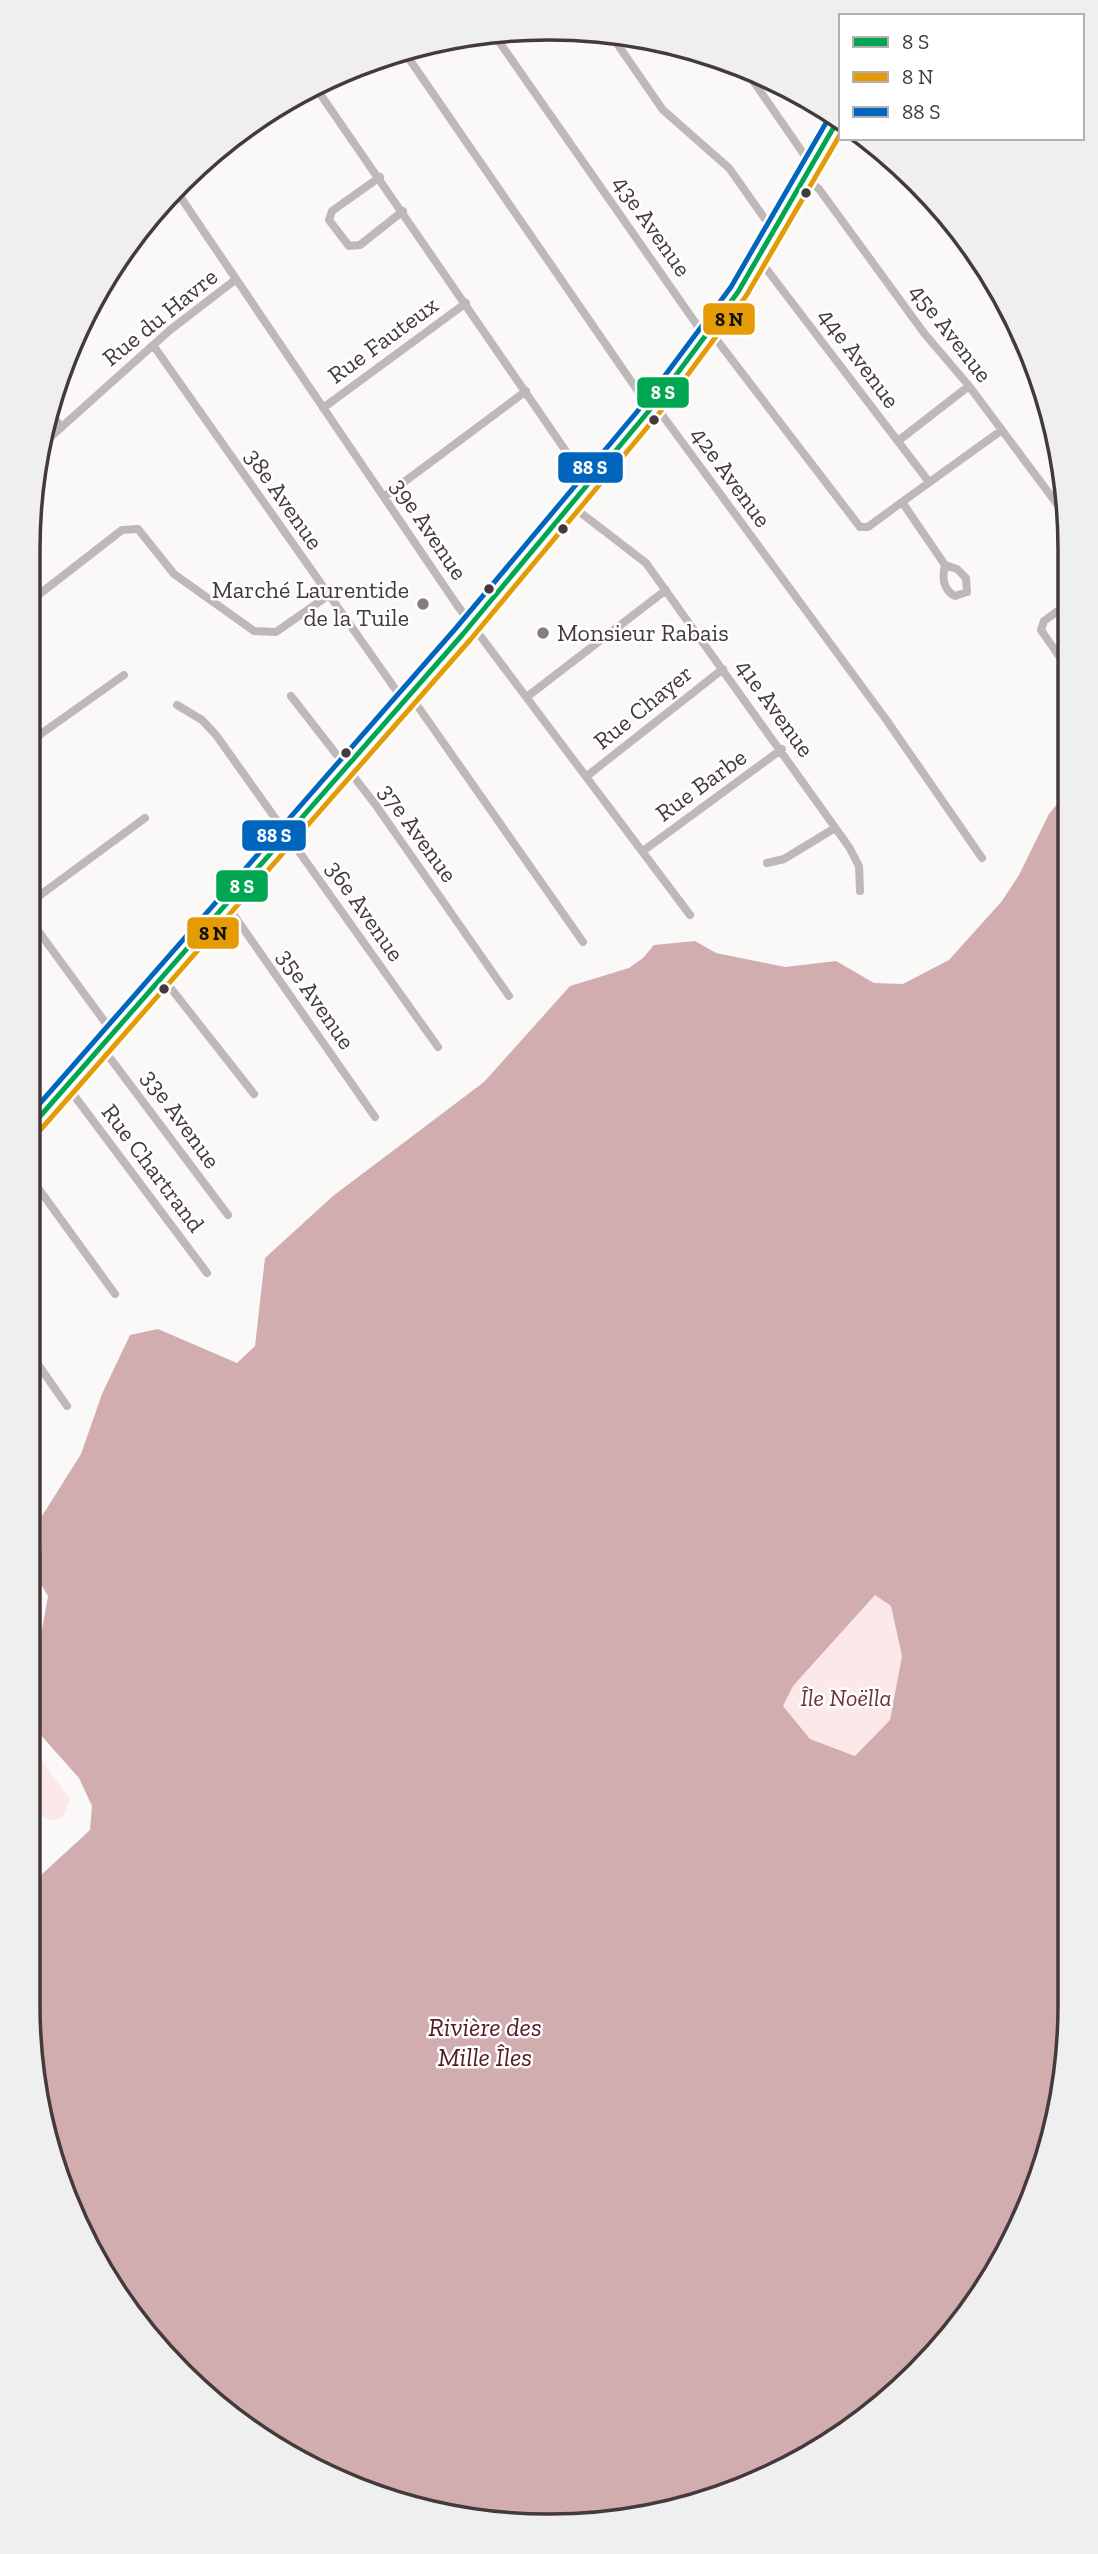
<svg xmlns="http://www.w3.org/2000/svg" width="1098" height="2554" font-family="'Zilla Slab',serif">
<rect width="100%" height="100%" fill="#fbf8f8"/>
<path fill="#fce8e9" d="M 876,1594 L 891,1606 L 902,1656 L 890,1721 L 855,1756 L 810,1739 L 783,1706 L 793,1686 Z
M 28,1742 L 70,1799 L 63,1817 L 50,1821 L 28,1808 Z"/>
<path fill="#d2adb0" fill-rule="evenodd" d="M 1066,793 L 1070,2005 L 1042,2173 L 1000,2265 L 941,2348 L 809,2456 L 650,2516 L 549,2526 L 448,2516 L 289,2456 L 157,2348 L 98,2265 L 56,2173 L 28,2005 L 28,1887 L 90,1830 L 92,1806 L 79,1778 L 39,1733 L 28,1707 L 28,1658 L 41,1635 L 48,1596 L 36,1576 L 42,1548 L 42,1516 L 81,1454 L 102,1394 L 130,1335 L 158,1329 L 237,1363 L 255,1346 L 265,1258 L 333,1196 L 484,1082 L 570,986 L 629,968 L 643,958 L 654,945 L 695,941 L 716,953 L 785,967 L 836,961 L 874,983 L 903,984 L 949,960 L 1002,901 L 1019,875 L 1049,814 ZM 875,1595 L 891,1606 L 902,1656 L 890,1720 L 855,1756 L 810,1739 L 783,1706 L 793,1686 Z"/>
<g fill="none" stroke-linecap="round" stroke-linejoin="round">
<path stroke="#bfb7b8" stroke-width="8" d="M 609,32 L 663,110 L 729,168 L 765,219 L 776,227
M 493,33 L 697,325 L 716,339 L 860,527 L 868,527 L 902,502
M 403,50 L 642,397 L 660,412 L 885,718 L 982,858
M 747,72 L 803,153 L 813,162
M 314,85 L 581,473 L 592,482
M 212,154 L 291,99
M 380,177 L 332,211 L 329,220 L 349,246 L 360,245 L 403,211
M 805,177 L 819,189 L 924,333 L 969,386 L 1066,516
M 175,189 L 457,605 L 690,915
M 758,258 L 929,482
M 153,345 L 396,690 L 419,708 L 583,942
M 323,408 L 466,303
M 51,412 L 61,428
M 46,441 L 170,330 L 235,280
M 898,441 L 969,386
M 384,497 L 526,391
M 572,506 L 646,563 L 849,847 L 859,866 L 860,891
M 945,565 C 942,577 943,590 955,596 L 967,592 L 966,578 L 957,569 L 945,565 L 902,502 L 1002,430
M 28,603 L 122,530 L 138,529 L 174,574 L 254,631 L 276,632 L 329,595
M 1066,605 L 1044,621 L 1041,630 L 1066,666
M 291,696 L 375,804 L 509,996
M 528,696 L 666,590
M 177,705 L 202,720 L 216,735 L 438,1047
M 28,743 L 124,675
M 587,776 L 723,669
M 643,851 L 782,749
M 767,863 L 784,859 L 835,828
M 28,904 L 145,818
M 226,904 L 375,1117
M 28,917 L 113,1033
M 162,977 L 254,1094
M 101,1046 L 228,1215
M 67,1086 L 207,1273
M 28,1174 L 115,1294
M 28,1350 L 67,1406"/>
<path stroke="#bfb7b7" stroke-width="10" d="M 28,1130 L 463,634 L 653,406 L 738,292 L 838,120"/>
<defs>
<path id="bus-1" d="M 28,1130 L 463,634 L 653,406 L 738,292 L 838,120"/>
<path id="bus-2" d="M 35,1136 L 470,640 L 660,412 L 746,296 L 841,133"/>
<path id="bus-3" d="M 28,1117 L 456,628 L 646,401 L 731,287 L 830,116"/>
</defs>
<use href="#bus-1" stroke="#fff" stroke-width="10"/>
<use href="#bus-2" stroke="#fff" stroke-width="10"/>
<use href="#bus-3" stroke="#fff" stroke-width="10"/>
<use href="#bus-1" stroke="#00a651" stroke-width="5"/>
<use href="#bus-2" stroke="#e59b06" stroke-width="5"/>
<use href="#bus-3" stroke="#0065bd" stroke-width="5"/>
</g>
<g fill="#443a3b" stroke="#fff" stroke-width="2.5">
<circle cx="806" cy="193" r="6"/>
<circle cx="654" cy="420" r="6"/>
<circle cx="563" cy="529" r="6"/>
<circle cx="489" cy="589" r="6"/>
<circle cx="346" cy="753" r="6"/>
<circle cx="164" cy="989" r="6"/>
</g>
<g fill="#847c7d" stroke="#fff" stroke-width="2.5">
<circle cx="423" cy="604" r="7"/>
<circle cx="543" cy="633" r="7"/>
</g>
<g text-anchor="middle" stroke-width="5" stroke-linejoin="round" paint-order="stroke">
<g font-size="24" fill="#443a3b" stroke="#fff">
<text transform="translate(652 226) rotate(55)" y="8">43e Avenue</text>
<text transform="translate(160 317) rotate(-39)" y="8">Rue du Havre</text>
<text transform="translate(951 333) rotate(52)" y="8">45e Avenue</text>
<text transform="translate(383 340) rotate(-36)" y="8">Rue Fauteux</text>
<text transform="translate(859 358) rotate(53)" y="8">44e Avenue</text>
<text transform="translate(731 477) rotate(54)" y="8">42e Avenue</text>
<text transform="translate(284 499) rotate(55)" y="8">38e Avenue</text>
<text transform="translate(429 529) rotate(56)" y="8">39e Avenue</text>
<text transform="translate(643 707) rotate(-39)" y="8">Rue Chayer</text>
<text transform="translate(775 708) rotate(54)" y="8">41e Avenue</text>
<text transform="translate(701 785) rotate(-36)" y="8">Rue Barbe</text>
<text transform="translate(418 833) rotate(54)" y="8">37e Avenue</text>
<text transform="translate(365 911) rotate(55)" y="8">36e Avenue</text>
<text transform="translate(316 999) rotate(55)" y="8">35e Avenue</text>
<text transform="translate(181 1119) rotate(54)" y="8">33e Avenue</text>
<text transform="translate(153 1168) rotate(53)" y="8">Rue Chartrand</text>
</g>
<g font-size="24" fill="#443a3b" stroke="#fff" text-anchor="end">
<text x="409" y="598">Marché Laurentide<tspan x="409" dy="28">de la Tuile</tspan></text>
<text x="557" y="641" text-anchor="start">Monsieur Rabais</text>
</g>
<g font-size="24" font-style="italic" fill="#713039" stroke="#fff">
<text x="846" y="1706">Île Noëlla</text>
</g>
<g font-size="26" font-style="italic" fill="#571924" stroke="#fff">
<text x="485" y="2036">Rivière des<tspan x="485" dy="30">Mille Îles</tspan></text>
</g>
</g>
<path d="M0 0H1098V2554H0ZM549 40H549A509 509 0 0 1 1058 549V2005A509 509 0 0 1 549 2514H549A509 509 0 0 1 40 2005V549A509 509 0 0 1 549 40Z" fill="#f0efef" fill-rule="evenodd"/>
<path fill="none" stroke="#443a3b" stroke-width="3.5" d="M549 40H549A509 509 0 0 1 1058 549V2005A509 509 0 0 1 549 2514H549A509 509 0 0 1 40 2005V549A509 509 0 0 1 549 40Z"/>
<g stroke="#fff" stroke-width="2.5">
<rect x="702" y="302" width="54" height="34" rx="7" fill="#e59b06"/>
<rect x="636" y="376" width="54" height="33" rx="7" fill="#00a651"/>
<rect x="557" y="451" width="67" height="33" rx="7" fill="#0065bd"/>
<rect x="241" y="819" width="66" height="33" rx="7" fill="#0065bd"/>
<rect x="215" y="869" width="54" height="34" rx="7" fill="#00a651"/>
<rect x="186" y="916" width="54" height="34" rx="7" fill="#e59b06"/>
</g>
<g font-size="19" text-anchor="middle" font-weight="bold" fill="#fff">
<text x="663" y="399">8 S</text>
<text x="590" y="474">88 S</text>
<text x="274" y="842">88 S</text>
<text x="242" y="893">8 S</text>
</g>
<g font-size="19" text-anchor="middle" font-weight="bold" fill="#111">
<text x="729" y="326">8 N</text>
<text x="213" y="940">8 N</text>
</g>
<rect x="839" y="14" width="245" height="126" fill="#ffffff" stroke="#b4b0b1" stroke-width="2"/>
<rect x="853" y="37" width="35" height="10" fill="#00a651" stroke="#b4b0b1" stroke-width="2"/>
<text x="902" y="49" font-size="21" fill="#443a3b">8 S</text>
<rect x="853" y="72" width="35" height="10" fill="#e59b06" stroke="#b4b0b1" stroke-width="2"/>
<text x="902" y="84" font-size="21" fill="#443a3b">8 N</text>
<rect x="853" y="107" width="35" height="10" fill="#0065bd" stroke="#b4b0b1" stroke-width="2"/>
<text x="902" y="119" font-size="21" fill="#443a3b">88 S</text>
</svg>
